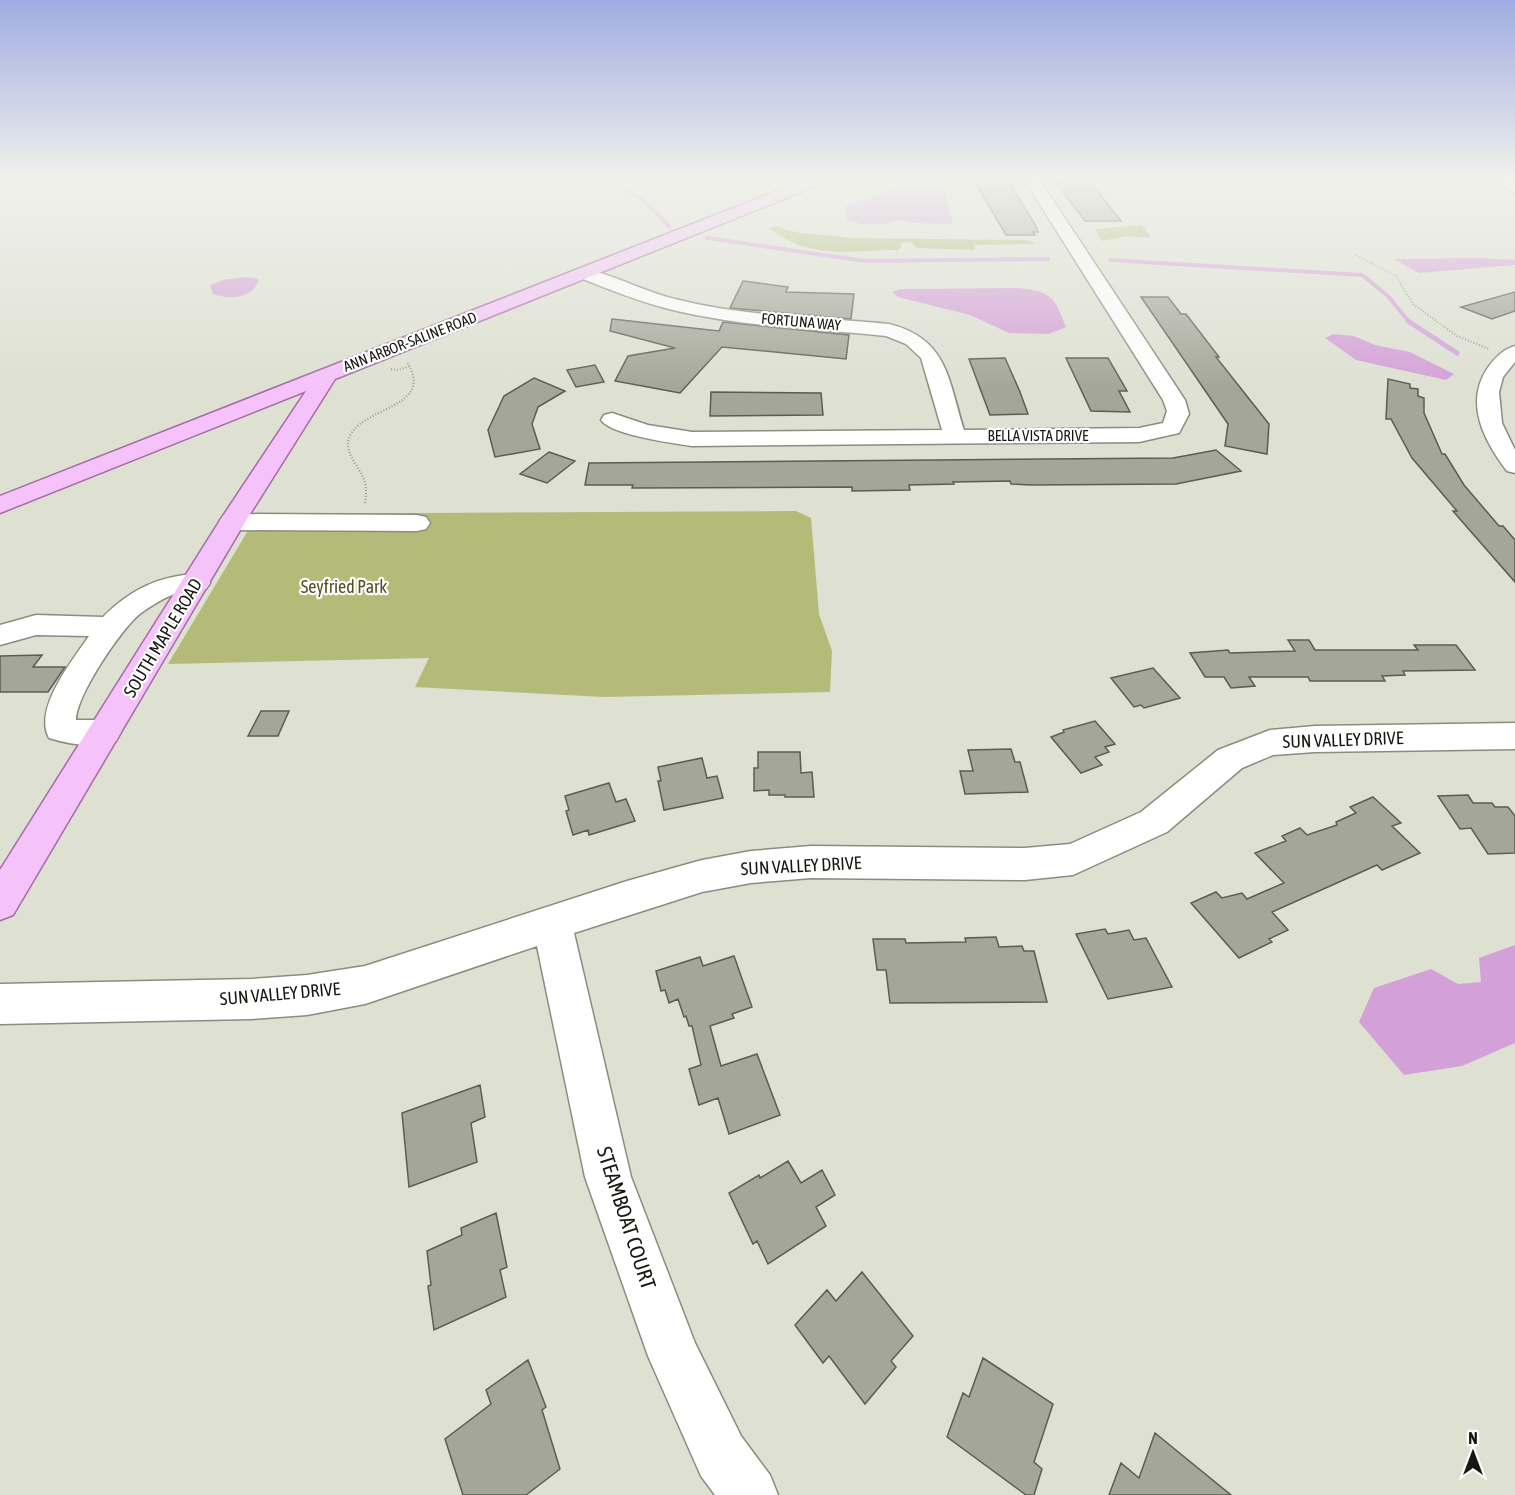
<svg xmlns="http://www.w3.org/2000/svg" width="1515" height="1495" font-family="'Asap Condensed',sans-serif">
<rect width="100%" height="100%" fill="#dee0d2"/>
<path fill="#b4bb79" d="M 1142,225 L 1149,234 L 1150,238 L 1128,236 L 1102,241 L 1095,229 Z
M 777,226 C 800,237 824,233 848,238 L 1028,240 L 1036,244 L 974,245 L 975,250 L 917,248 L 911,242 L 901,243 L 901,247 L 898,250 C 847,250 813,261 769,228 Z
M 796,511 L 811,518 L 819,614 L 832,651 L 830,692 L 604,697 L 415,687 L 429,658 L 168,664 L 258,514 Z"/>
<path fill="#d4a0d8" d="M 922,179 L 942,180 L 953,224 L 912,223 L 900,220 L 886,224 L 861,224 L 847,220 L 845,207 Z
M 1481,258 L 1515,260 L 1515,265 L 1419,273 L 1394,259 Z
M 244,277 L 259,279 C 254,299 229,300 213,294 L 210,285 L 223,280 Z
M 1019,288 C 1053,292 1054,297 1066,327 L 1049,334 L 1009,333 L 970,315 L 898,297 L 892,292 L 901,289 Z
M 1333,334 L 1354,336 L 1375,345 L 1410,352 L 1454,374 L 1446,380 L 1356,360 L 1325,338 Z
M 1515,945 L 1515,1043 L 1462,1066 L 1404,1075 L 1359,1022 L 1374,988 L 1431,969 L 1458,984 L 1481,982 L 1479,958 Z"/>
<g fill="none" stroke-linecap="round" stroke-linejoin="round">
<path stroke="#d4a0d8" stroke-width="4" d="M 602,179 L 640,197 L 669,226
M 707,238 L 865,261 L 1048,259
M 1110,260 L 1362,275 L 1388,296 L 1410,323"/>
<path stroke="#d4a0d8" stroke-width="5" d="M 1408,321 L 1457,353"/>
</g>
<path fill="#a4a698" stroke="#5b5d51" stroke-width="1.5" d="M 973,179 L 1007,179 L 1036,226 L 1038,232 L 1033,232 L 1035,235 L 1006,235 Z
M 1059,179 L 1088,179 L 1121,221 L 1085,221 L 1056,183 L 1062,183 Z
M 743,281 L 788,287 L 786,292 L 854,294 L 851,319 L 730,308 Z
M 1515,292 L 1515,311 L 1492,319 L 1461,307 Z
M 1141,297 L 1168,297 L 1181,314 L 1186,314 L 1219,357 L 1216,357 L 1269,424 L 1267,454 L 1225,446 L 1228,424 Z
M 612,319 L 719,331 L 723,322 L 849,335 L 846,359 L 722,347 L 680,393 L 615,381 L 628,356 L 675,348 L 610,331 Z
M 1005,358 L 1020,392 L 1028,414 L 990,415 L 969,359 Z
M 1066,358 L 1108,358 L 1127,391 L 1119,391 L 1130,412 L 1091,411 Z
M 595,365 L 604,382 L 576,387 L 567,370 Z
M 534,378 L 565,391 L 538,407 L 532,424 L 540,449 L 495,457 L 488,430 L 504,396 Z
M 1388,379 L 1410,384 L 1410,388 L 1418,389 L 1418,396 L 1424,398 L 1424,413 L 1442,454 L 1445,454 L 1464,485 L 1499,526 L 1503,526 L 1515,540 L 1515,582 L 1459,518 L 1453,511 L 1457,511 L 1412,458 L 1391,419 L 1386,419 Z
M 711,392 L 821,393 L 823,415 L 710,416 Z
M 1216,450 L 1241,471 L 1176,484 L 1031,485 L 1011,484 L 1010,481 L 953,482 L 954,484 L 909,485 L 910,490 L 852,491 L 852,487 L 632,488 L 633,485 L 585,485 L 589,463 L 1173,458 Z
M 549,452 L 575,461 L 547,483 L 520,474 Z
M 1288,640 L 1309,640 L 1315,650 L 1418,650 L 1414,645 L 1456,645 L 1475,670 L 1403,671 L 1405,675 L 1382,676 L 1385,681 L 1310,681 L 1308,677 L 1249,677 L 1255,686 L 1231,688 L 1224,677 L 1205,677 L 1190,653 L 1228,650 L 1230,653 L 1295,651 Z
M 42,655 L 33,667 L 65,667 L 48,692 L 0,692 L 0,656 Z
M 1153,668 L 1180,698 L 1144,708 L 1141,705 L 1134,707 L 1111,678 Z
M 261,711 L 289,711 L 278,736 L 248,736 Z
M 1095,721 L 1115,744 L 1105,747 L 1109,752 L 1095,757 L 1102,765 L 1081,773 L 1051,737 L 1064,732 L 1063,730 Z
M 1011,749 L 1015,762 L 1020,762 L 1028,792 L 965,794 L 960,771 L 973,771 L 968,750 Z
M 758,752 L 800,752 L 801,773 L 812,772 L 814,797 L 785,797 L 785,795 L 769,795 L 769,790 L 754,791 L 754,768 L 758,768 Z
M 702,758 L 707,778 L 717,776 L 723,798 L 664,810 L 658,781 L 661,781 L 658,767 Z
M 609,783 L 616,802 L 626,799 L 635,821 L 589,835 L 588,830 L 573,835 L 566,811 L 569,810 L 565,796 Z
M 1468,795 L 1473,803 L 1492,803 L 1495,807 L 1508,807 L 1515,816 L 1515,853 L 1488,854 L 1471,828 L 1460,829 L 1438,796 Z
M 1373,797 L 1401,823 L 1392,826 L 1420,853 L 1382,870 L 1377,865 L 1272,912 L 1288,930 L 1269,939 L 1272,942 L 1239,958 L 1191,903 L 1216,892 L 1222,898 L 1242,893 L 1247,899 L 1284,883 L 1255,853 L 1286,841 L 1282,836 L 1300,828 L 1307,835 L 1337,825 L 1336,822 L 1356,813 L 1350,807 Z
M 1105,929 L 1108,934 L 1129,930 L 1134,940 L 1146,938 L 1172,987 L 1108,999 L 1076,934 Z
M 996,937 L 999,947 L 1022,946 L 1024,951 L 1034,951 L 1047,1002 L 890,1003 L 886,970 L 877,970 L 873,939 L 905,939 L 906,943 L 966,942 L 965,938 Z
M 734,956 L 752,1007 L 732,1014 L 734,1018 L 710,1026 L 721,1066 L 757,1054 L 780,1115 L 729,1134 L 718,1098 L 699,1105 L 689,1069 L 701,1065 L 692,1026 L 689,1026 L 686,1016 L 684,1017 L 678,999 L 669,1003 L 665,990 L 661,991 L 656,971 L 700,957 L 703,966 Z
M 480,1085 L 485,1117 L 471,1123 L 477,1162 L 409,1187 L 402,1113 Z
M 788,1161 L 801,1183 L 822,1170 L 835,1195 L 816,1207 L 826,1226 L 768,1264 L 757,1241 L 753,1244 L 729,1193 L 759,1175 L 760,1178 Z
M 496,1213 L 507,1267 L 500,1270 L 506,1297 L 434,1330 L 428,1286 L 431,1285 L 427,1251 L 462,1235 L 461,1228 Z
M 862,1272 L 913,1336 L 891,1361 L 896,1367 L 865,1404 L 829,1356 L 823,1363 L 795,1325 L 827,1290 L 836,1301 Z
M 983,1358 L 1053,1404 L 1034,1462 L 1042,1469 L 1034,1495 L 1026,1495 L 947,1437 L 963,1393 L 969,1397 Z
M 528,1360 L 546,1407 L 542,1410 L 560,1469 L 526,1495 L 463,1495 L 445,1439 L 491,1404 L 486,1390 Z
M 1155,1433 L 1231,1495 L 1109,1495 L 1121,1463 L 1139,1478 Z"/>
<g fill="none" stroke-linecap="round" stroke-linejoin="round">
<defs>
<path id="minor" d="M 1024,179 L 1039,179 L 1185,400 L 1189,414 L 1179,433 L 1139,442 L 692,446 C 672,443 611,435 601,420 L 604,415 L 612,413 L 648,425 L 692,432 L 942,430 L 921,358 L 906,344 L 886,336 C 817,329 746,327 677,311 C 643,303 610,290 578,277 L 575,273 L 578,269 L 584,268 C 617,276 647,293 679,300 C 748,317 819,317 889,324 C 948,339 948,379 964,430 L 1139,428 L 1163,423 L 1167,411 L 1163,400 Z
M 1493,179 L 1511,179 L 1515,182 L 1515,193 Z
M 1515,346 L 1515,362 L 1503,377 L 1499,392 L 1502,423 L 1515,450 L 1515,473 L 1507,471 C 1485,442 1464,404 1487,369 C 1494,359 1503,349 1515,346 Z
M 232,514 L 417,515 L 426,517 L 430,523 L 426,529 L 417,531 L 232,530 L 223,528 L 219,522 L 223,516 Z
M 196,574 L 206,577 L 210,583 L 206,589 C 197,592 187,590 178,593 C 166,596 151,606 141,613 C 122,627 76,696 76,720 L 105,720 L 116,723 L 121,732 L 116,741 C 94,748 71,745 49,738 C 33,709 72,661 89,636 L 36,635 L 0,645 L 0,625 L 36,615 L 103,617 C 130,590 158,576 196,574 Z
M 1515,723 L 1515,749 L 1315,752 L 1273,755 L 1242,768 L 1167,832 L 1073,875 L 1025,880 L 811,878 L 751,883 L 702,892 L 574,933 L 631,1177 L 695,1343 L 741,1436 L 770,1475 L 778,1495 L 715,1495 L 701,1476 L 648,1356 L 585,1177 L 537,946 L 365,1004 L 307,1015 L 251,1019 L 0,1024 L 0,984 L 251,979 L 307,975 L 365,966 L 627,881 L 702,860 L 751,851 L 811,846 L 1025,848 L 1070,844 L 1141,812 L 1218,750 L 1270,730 L 1315,726 Z"/>
<path id="major" d="M 807,179 L 828,179 L 826,182 L 335,379 L 245,522 L 13,915 L 0,920 L 0,870 L 219,522 L 306,391 L 0,513 L 0,496 Z"/>
</defs>
<use href="#minor" stroke="#8a8c7f" stroke-width="3"/>
<use href="#major" stroke="#a36ca6" stroke-width="3"/>
<path stroke="#98998e" stroke-width="2" stroke-dasharray="1 2" stroke-linecap="butt" d="M 837,188 L 859,179
M 1356,255 L 1396,276 L 1413,304 L 1457,336 L 1489,349
M 391,369 L 398,370 L 410,366
M 365,503 C 366,495 367,488 364,480 C 359,465 341,451 351,434 C 367,406 435,407 407,362"/>
<use href="#minor" fill="#fff" fill-rule="evenodd"/>
<use href="#major" fill="#f5c2fa" fill-rule="evenodd"/>
</g>
<linearGradient id="sky" x2="0" y2="1"><stop stop-color="#a0ace2"/><stop offset="0.46" stop-color="#f0f1eb"/><stop offset="1" stop-color="#f0f1eb" stop-opacity="0"/></linearGradient>
<rect width="1515" height="389" fill="url(#sky)"/>
<g text-anchor="middle" stroke-width="4.5" stroke-linejoin="round" paint-order="stroke">
<g font-size="15" fill="#171712" stroke="#fff">
<text transform="translate(801 322) rotate(5)" y="5">FORTUNA WAY</text>
<text transform="translate(410 342) rotate(-21)" y="5">ANN ARBOR-SALINE ROAD</text>
<text x="1038" y="441">BELLA VISTA DRIVE</text>
</g>
<g font-size="18" fill="#4d511b" stroke="#fff">
<text x="344" y="593">Seyfried Park</text>
</g>
<g font-size="18" fill="#171712" stroke="#fff">
<text transform="translate(163 638) rotate(-59)" y="6">SOUTH MAPLE ROAD</text>
<text transform="translate(1343 740) rotate(-2)" y="6">SUN VALLEY DRIVE</text>
<text transform="translate(801 866) rotate(-3)" y="6">SUN VALLEY DRIVE</text>
<text transform="translate(280 994) rotate(-5)" y="6">SUN VALLEY DRIVE</text>
</g>
<g font-size="21" fill="#171712" stroke="#fff">
<text transform="translate(626 1218) rotate(72)" y="7">STEAMBOAT COURT</text>
</g>
</g>
<g transform="translate(1473 1453)" stroke="#ffffff" stroke-width="4.5" paint-order="stroke">
<path d="M0-4.5L10 22L0 15L-10 22Z" fill="#171712"/>
<text y="-9" font-size="16" font-weight="bold" text-anchor="middle" fill="#171712">N</text>
</g>
</svg>
